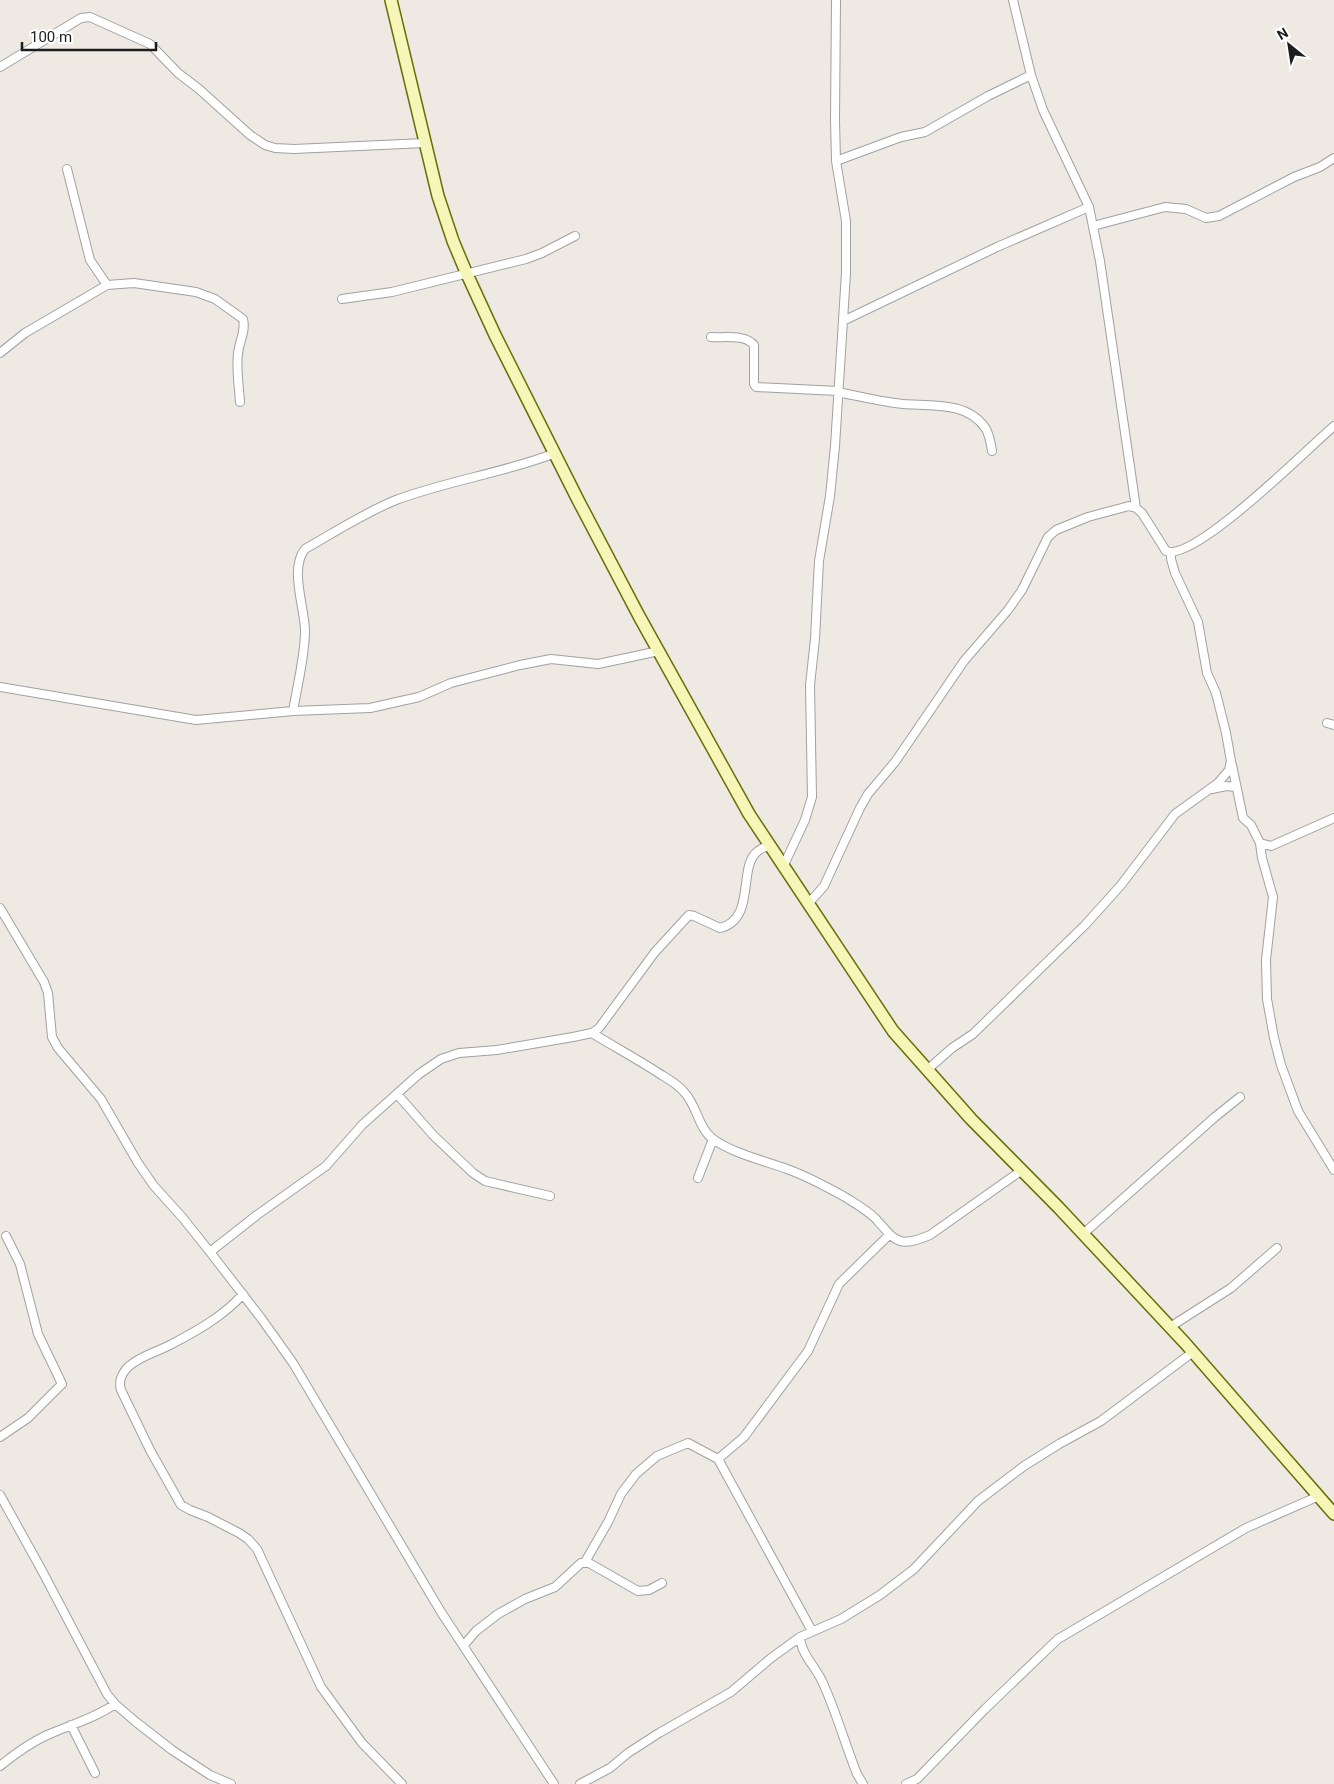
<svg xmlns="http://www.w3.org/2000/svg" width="1334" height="1784" font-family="Roboto,sans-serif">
<rect width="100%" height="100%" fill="#eee9e3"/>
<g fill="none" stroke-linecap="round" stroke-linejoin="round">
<defs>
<path id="street" d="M 1013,0 L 1031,75 L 1043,110 L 1089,207 L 1100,261 L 1136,508
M 0,67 L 81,18 L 90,17 L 150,44 L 178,73 L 199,89 L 250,135 L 265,145 L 275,148 L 294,149 L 425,143
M 836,161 L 901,137 L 925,132 L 988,96 L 1031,75
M 67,169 L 90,260 L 107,285
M 1093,226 L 1165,207 L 1186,209 L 1206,218 L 1219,216 L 1294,177 L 1320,167 L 1334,158
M 342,299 L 392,292 L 526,259 L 542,253 L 575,236
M 843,321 L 997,247 L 1089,207
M 711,337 C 724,338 745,334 754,345 L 754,384 L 756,387 L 838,391
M 0,353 L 25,333 L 107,285 L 134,283 L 196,292 L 215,299 L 243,319 C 246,332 239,341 238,354 C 236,369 239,386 240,402
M 837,392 C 859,396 881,402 903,404 C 930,406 968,401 986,429 C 989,435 991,444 992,451
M 0,687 L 196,720 L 293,711 L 370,708 L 419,697 L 451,683 L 520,665 L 551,659 L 598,664 L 659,651
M 293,711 C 297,687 305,656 305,631 C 305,608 289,569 305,549 C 335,532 364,513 396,500 C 447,481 502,473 553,454
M 1327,723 L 1334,725
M 1232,765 L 1243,818 L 1251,825 L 1260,843 L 1271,846 L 1334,818
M 1212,789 L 1226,786 L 1236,787
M 1260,843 L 1262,858 L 1273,897 L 1266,960 L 1267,999 L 1274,1038 L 1281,1065 L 1298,1111 L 1334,1170
M 783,867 L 805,820 L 812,797 L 810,685 L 815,639 L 819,561 L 830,496 L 835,446 L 846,273 L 846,221 L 836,161 L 835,120 L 836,0
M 808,904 L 824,886 L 860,808 L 868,794 L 895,762 L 964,661 L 1008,610 L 1022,590 L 1048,537 L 1056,530 L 1088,517 L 1129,506 L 1136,508 L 1142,513 L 1166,551 C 1194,563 1308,448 1334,426
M 0,908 L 44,982 L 48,993 L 52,1037 L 58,1048 L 101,1099 L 138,1163 L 154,1186 L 182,1217 L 210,1252 L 261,1318 L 293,1363 L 441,1612 L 554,1784
M 592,1033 C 613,1046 635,1058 657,1072 C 666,1078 677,1083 684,1092 C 697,1105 698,1128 713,1139 C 732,1153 765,1161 787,1169 C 807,1176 827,1187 845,1197 C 856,1204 867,1210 876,1219 C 896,1242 899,1248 930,1235 L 1022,1170
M 927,1070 L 952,1048 L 973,1034 L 1085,925 L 1121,885 L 1175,814 L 1218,783 L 1229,770 L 1231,761 L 1226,733 L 1216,693 L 1207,673 L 1198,622 L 1175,573 L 1171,559 L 1171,553
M 397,1094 L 433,1135 L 473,1173 L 485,1181 L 550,1196
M 698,1178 L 713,1139
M 1083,1234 L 1215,1117 L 1240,1097
M 210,1252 L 257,1215 L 326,1166 L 362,1125 L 419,1074 L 441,1059 L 459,1053 L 497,1050 L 573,1037 L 592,1033 L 599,1028 L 655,952 L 689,915 L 694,916 L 720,928 C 757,919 737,866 758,851 C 761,848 766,847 769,846
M 243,1294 C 224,1316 195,1332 170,1345 C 156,1352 141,1356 129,1366 C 122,1373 118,1380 121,1390 L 150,1450 L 181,1505 L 190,1510 L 208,1517 L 239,1533 L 248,1539 L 257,1549 L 321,1687 L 362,1743 L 402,1784
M 1170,1327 L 1231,1288 L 1277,1248
M 0,1437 L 28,1418 L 62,1384 L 38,1334 L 20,1264 L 6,1236
M 718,1459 L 744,1437 L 808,1351 L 839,1284 L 889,1235
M 0,1495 L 40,1567 L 107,1694 L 115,1704 L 136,1722 L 172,1750 L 210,1775 L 231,1784
M 585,1562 L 608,1522 L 621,1494 L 636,1474 L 657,1456 L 688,1443 L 718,1459 L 812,1631
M 800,1637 C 801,1654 815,1666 822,1681 C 836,1711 845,1744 857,1774 L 863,1784
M 464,1645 L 476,1631 L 498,1614 L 525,1599 L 555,1587 L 581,1563 L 589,1563 L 638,1591 L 649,1590 L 662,1583
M 71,1725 L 95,1773
M 0,1766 C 16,1753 32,1741 52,1733 C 73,1724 97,1717 115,1704
M 580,1784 L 610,1768 L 628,1753 L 659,1733 L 731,1692 L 771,1658 L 800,1637 L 841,1619 L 880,1595 L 914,1569 L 978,1501 L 1024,1466 L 1059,1444 L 1101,1421 L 1193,1352
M 906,1784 L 917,1779 L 985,1709 L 1058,1639 L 1246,1528 L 1319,1496"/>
<path id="secondary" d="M 391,0 L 438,196 L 453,241 L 466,272 L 495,335 L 578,500 L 639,616 L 749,814 L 893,1031 L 971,1119 L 1059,1208 L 1185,1343 L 1334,1514"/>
</defs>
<use href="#street" stroke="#a1a1a1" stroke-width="10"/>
<use href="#secondary" stroke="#696e09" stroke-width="14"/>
<use href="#street" stroke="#fff" stroke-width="8"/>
<use href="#secondary" stroke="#f6f6b8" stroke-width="11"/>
</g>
<g transform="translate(1289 45) rotate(330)" stroke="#ffffff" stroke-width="4" paint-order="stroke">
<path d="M0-4L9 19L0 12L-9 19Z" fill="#1d1d1d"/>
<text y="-8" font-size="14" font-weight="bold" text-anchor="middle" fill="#1d1d1d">N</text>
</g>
<path d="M22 42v8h134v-8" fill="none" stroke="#1d1d1d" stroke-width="2.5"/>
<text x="30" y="42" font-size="15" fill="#1d1d1d" stroke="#ffffff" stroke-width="4" paint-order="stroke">100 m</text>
</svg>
